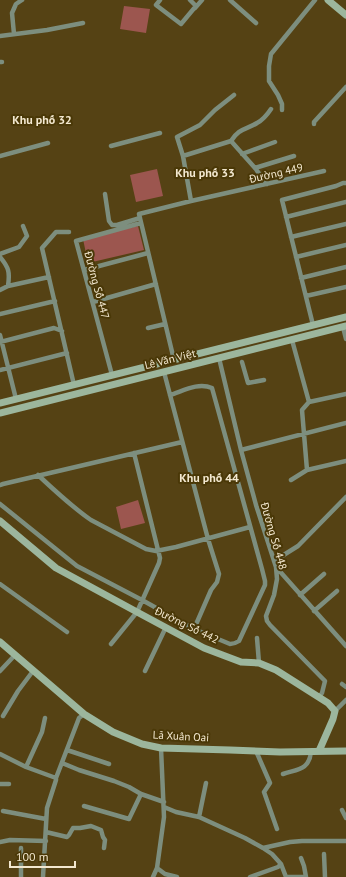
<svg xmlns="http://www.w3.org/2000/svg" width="346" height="877" font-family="'PT Sans',sans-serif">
<rect width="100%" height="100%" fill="#554214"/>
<path fill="#9c564f" d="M 124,6 L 150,9 L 146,33 L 120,29 Z
M 157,169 L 163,196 L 136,202 L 130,175 Z
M 138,226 L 144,250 L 88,263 L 83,239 Z
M 138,500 L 145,523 L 121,529 L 116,507 Z"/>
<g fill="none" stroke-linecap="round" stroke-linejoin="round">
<path stroke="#7d8e7e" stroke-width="4.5" d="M 160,0 L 156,5 L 181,24 L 196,6 L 190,0
M 230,0 L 256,23
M 195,8 L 202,0
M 14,34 L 12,13 L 16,4 L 22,0
M 0,36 L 47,30 L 83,23
M 0,62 L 2,62
M 282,110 L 282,104 L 278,95 L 269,81 L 269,66 L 271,54 L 315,0
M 314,124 L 314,122 L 346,87
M 231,141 C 239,128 246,130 257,123 C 263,120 267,115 271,109
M 111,146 L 160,133
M 242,154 L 275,142
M 0,156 L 48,143
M 183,156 L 231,141 L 255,168 L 267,184
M 255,168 L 294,156
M 105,194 L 109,221 L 112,225 L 117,225 L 140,218
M 191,201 L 183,156 L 177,137 L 200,125 L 215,110 L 234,95
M 286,217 L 346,202
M 69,232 L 56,232 L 42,248 L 74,385
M 291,237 L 346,224
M 0,254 L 19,247 L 27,236 L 23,226
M 0,257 C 9,268 10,272 8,286 L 0,290
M 296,257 L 346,245
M 84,270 L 148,253
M 301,278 L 346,267
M 8,286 L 49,277
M 306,296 L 346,287
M 93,302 L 156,284
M 0,314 L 55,301
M 313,325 L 282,200 L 336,186 L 343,183 L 346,183
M 343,327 L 346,339
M 148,328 L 165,324
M 0,335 L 16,399
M 292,340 L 309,402
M 0,342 L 54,328 L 62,331
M 219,358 L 241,450 L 256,505 L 276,567 L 277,579 L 274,595 L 266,616 L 267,621 L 270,625 L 325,681 L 322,693 L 319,697
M 174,360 L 139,214 L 191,201 L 324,171
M 242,362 L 248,383 L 264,380
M 0,370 L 67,353
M 164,372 L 208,539 L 219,574 L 217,582 L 211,590 L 194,629
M 112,375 L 76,241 L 141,223
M 241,450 L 346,423
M 307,470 L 302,410 L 309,402 L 346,394
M 38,475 C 55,491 72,507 91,520 L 146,549 L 156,551 L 176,547 L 250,527
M 291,480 L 307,470 L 346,461
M 0,485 L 3,484 L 182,442
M 0,504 L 77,566 L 142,600 L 194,629 L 230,644 C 234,644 236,643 239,641 L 265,585 L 265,581 L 262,569 L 212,388 C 198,382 183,391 170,395
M 274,561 L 298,546 L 346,497
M 276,567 L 346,646
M 0,584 L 67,632
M 300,595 L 324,574
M 314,611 L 337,591
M 257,638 L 259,663
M 111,644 L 137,612 L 159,563 L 160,558 L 134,453
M 0,671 L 15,655
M 145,671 L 166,627
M 342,684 L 346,687
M 335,711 L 346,700
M 3,716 L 18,691 L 33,671
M 67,750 L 109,764
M 256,751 L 270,783 L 264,792 L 277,829
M 0,754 L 26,767 L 56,778
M 62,763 L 79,770 L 114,781 L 129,787 L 141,794 L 164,802
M 26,767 L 42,732 L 45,718
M 283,774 C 298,769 309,770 311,752
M 0,784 L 9,784
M 84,806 L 129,819 L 141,794
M 164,807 L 176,812 L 199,817 L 245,838 L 263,848 L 272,854 L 281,864 L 278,867 L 250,877
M 342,810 L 346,818
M 3,811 L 46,819
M 199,817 L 206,783
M 46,832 L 67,837 L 69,835 L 73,828 L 80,828 L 91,826 L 101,830 L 103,837 L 105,840 L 104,848
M 0,842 L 10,840 L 46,841
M 263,848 L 290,842 L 302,841 L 346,841
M 324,854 L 325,877
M 301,858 L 304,866 L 306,877
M 281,864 L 286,877
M 157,868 L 165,874 L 177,877
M 21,877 L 21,848
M 43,877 L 47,808 L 56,780 L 56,778 L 79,718 L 84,714
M 153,877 L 157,868 L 164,817 L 161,748
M 288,877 L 306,877"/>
<path stroke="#9cb69d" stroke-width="7" d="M 328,0 L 346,15
M 0,403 L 346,317
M 0,413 L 346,326
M 0,521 L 56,568 L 137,612 L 204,648 L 241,662 L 259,663 L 276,670 L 328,703 L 335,711 L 333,719 L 319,751
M 0,642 L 84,714 L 113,732 L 142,744 L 161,748 L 230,750 L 280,752 L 346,751"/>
</g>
<g text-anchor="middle" stroke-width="4" stroke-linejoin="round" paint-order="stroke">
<g font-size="11" fill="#f3e8d0" stroke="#4a3807">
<text transform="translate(276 173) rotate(-13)" y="4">Đường 449</text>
<text transform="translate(97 285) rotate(75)" y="4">Đường Số 447</text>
<text transform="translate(170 359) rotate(-14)" y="4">Lê Văn Việt</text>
<text transform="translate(274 536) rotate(74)" y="4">Đường Số 448</text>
<text transform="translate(187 625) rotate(26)" y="4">Đường Số 442</text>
<text transform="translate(181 736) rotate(3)" y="4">Lã Xuân Oai</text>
</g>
<g font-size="12" font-weight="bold" fill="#f3e8d0" stroke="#4a3807">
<text x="42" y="124">Khu phố 32</text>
<text x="205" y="177">Khu phố 33</text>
<text x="209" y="482">Khu phố 44</text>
</g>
</g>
<path d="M10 861v6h65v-6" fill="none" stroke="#f3e8d0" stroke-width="2"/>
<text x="16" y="861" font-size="12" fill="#f3e8d0" stroke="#4a3807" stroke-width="3" paint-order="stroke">100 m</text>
</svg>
